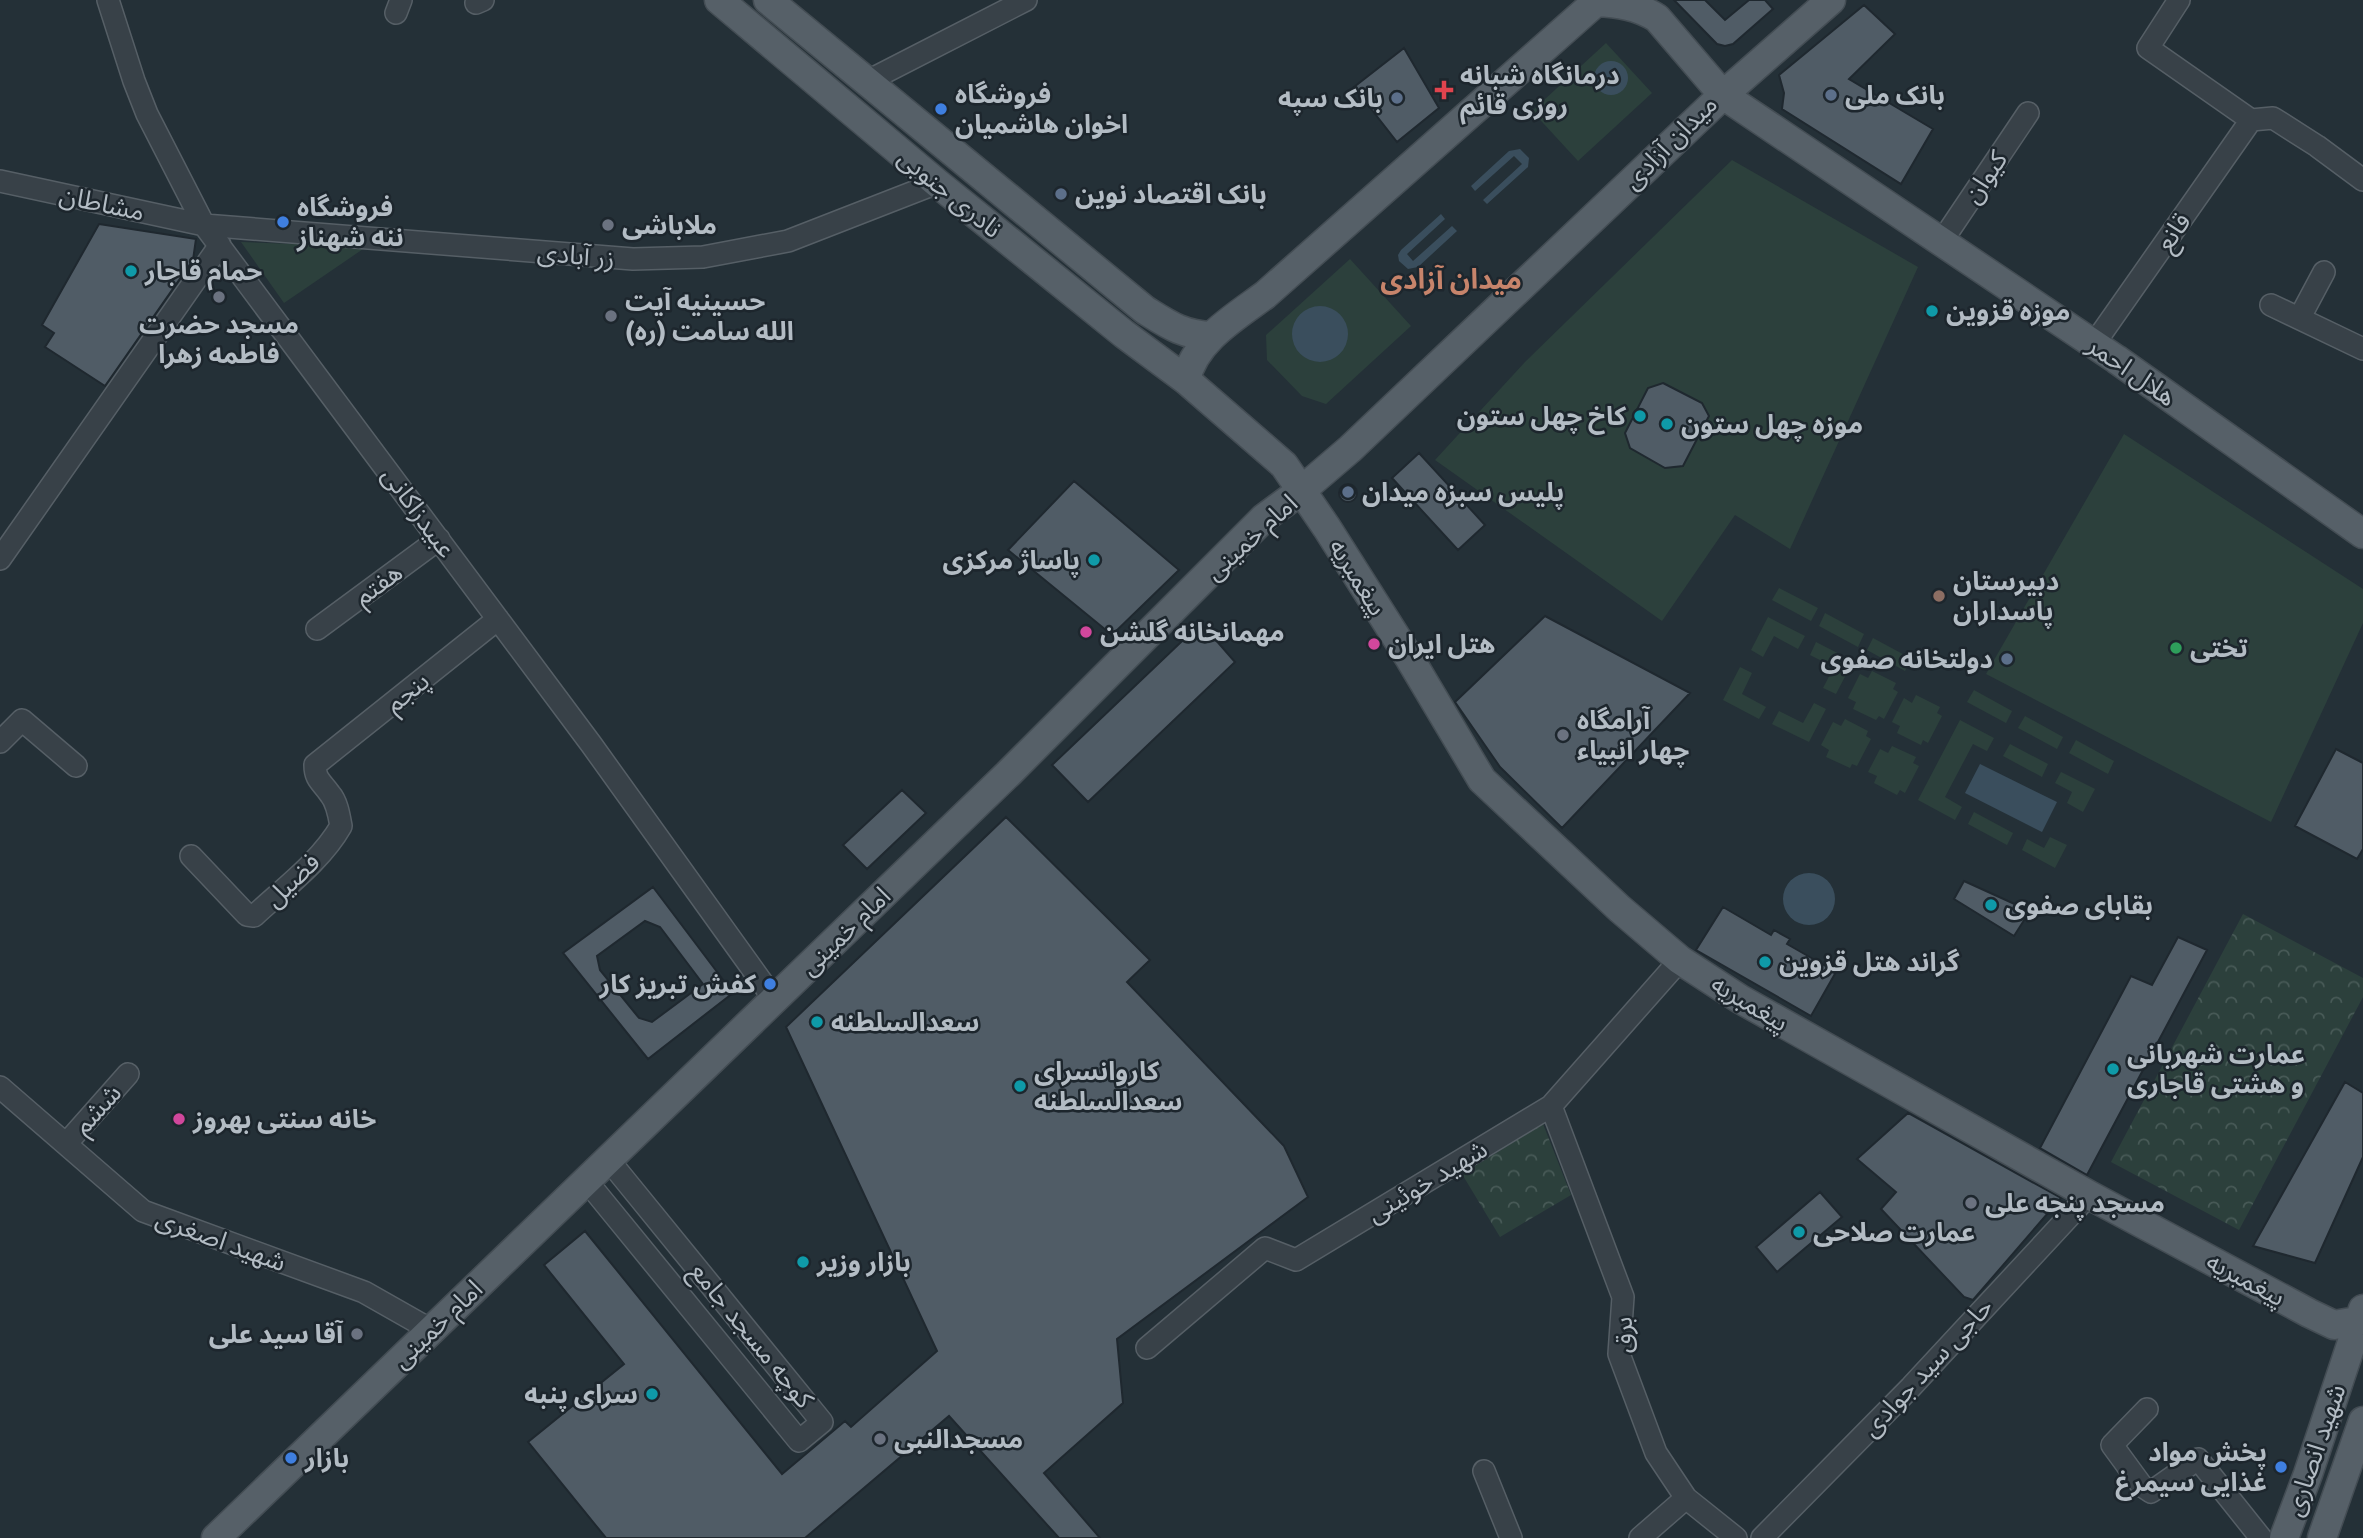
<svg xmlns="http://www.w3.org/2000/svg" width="2363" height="1538" font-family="Signika,'Noto Sans Arabic',sans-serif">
<defs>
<pattern id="forest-crowns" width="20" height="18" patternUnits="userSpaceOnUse" patternTransform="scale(1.75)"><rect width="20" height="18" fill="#2c403c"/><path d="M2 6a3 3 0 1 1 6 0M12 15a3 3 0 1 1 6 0" fill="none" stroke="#485a57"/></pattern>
</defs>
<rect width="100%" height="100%" fill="#243037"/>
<path fill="#2c403c" d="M 1606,43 L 1652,93 L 1578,161 L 1532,111 Z
M 1732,160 L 1918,267 L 1790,549 L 1735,515 L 1662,621 L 1435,460 L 1525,362 Z
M 241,242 L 366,247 L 284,303 Z
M 1350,259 L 1411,326 L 1326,404 L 1302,396 L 1267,360 L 1266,335 Z
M 2124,434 L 2363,589 L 2363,623 L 2271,822 L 1986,674 Z
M 1779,588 L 1818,608 L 1811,621 L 1772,600 Z
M 1825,613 L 1864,634 L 1858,647 L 1819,626 Z
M 1768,617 L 1805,636 L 1798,649 L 1774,636 L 1763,657 L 1751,650 Z
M 1873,638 L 1912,659 L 1905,671 L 1867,650 Z
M 1816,642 L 1853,661 L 1836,694 L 1823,688 L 1834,667 L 1810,655 Z
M 1740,667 L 1752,673 L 1742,694 L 1766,707 L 1759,719 L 1723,700 Z
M 1872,671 L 1896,683 L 1893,689 L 1898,692 L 1884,719 L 1879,716 L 1876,720 L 1853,709 L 1856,702 L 1848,698 L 1860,674 L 1868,678 Z
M 1974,690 L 2012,711 L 2006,723 L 1967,702 Z
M 1916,695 L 1940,707 L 1937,713 L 1942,716 L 1928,743 L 1923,740 L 1921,745 L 1897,733 L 1900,726 L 1892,722 L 1904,698 L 1912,703 Z
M 1814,703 L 1826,709 L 1809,742 L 1772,724 L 1779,711 L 1803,723 Z
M 2025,716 L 2063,737 L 2057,749 L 2018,728 Z
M 1845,719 L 1868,731 L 1866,736 L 1871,739 L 1857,766 L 1852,764 L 1850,768 L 1826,757 L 1829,750 L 1821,745 L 1833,722 L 1841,726 Z
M 1960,720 L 1994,738 L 1987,751 L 1973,744 L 1945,797 L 1962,807 L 1955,820 L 1918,800 Z
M 2076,740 L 2114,761 L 2108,774 L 2069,753 Z
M 2010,744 L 2048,764 L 2042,777 L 2003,756 Z
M 1892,746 L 1916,757 L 1913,763 L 1919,766 L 1905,793 L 1900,790 L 1897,795 L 1874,783 L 1877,776 L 1868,772 L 1880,749 L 1888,753 Z
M 2061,772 L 2095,789 L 2083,812 L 2067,803 L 2072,792 L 2055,783 Z
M 1974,812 L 2013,833 L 2007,845 L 1968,824 Z
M 2050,837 L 2067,845 L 2055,868 L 2022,850 L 2027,839 L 2044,848 Z"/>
<path fill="url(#forest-crowns)" d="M 2243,914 L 2363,978 L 2363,997 L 2239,1230 L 2111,1162 Z
M 1543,1124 L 1571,1195 L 1500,1237 L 1462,1174 Z"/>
<path fill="#3a4e5d" d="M1594 78a17 17 0 1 1 34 0a17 17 0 1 1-34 0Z
M 1520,149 L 1529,158 L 1528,167 L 1487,204 L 1483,200 L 1522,164 L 1514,156 L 1475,191 L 1471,186 L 1509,151 Z
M 1441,214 L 1445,219 L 1407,254 L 1413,261 L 1452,226 L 1457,231 L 1418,267 L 1408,269 L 1399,261 L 1398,255 L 1401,250 Z
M1292 334a28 28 0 1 1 56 0a28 28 0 1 1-56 0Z
M 1980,764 L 2057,802 L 2042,832 L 1965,793 Z
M1783 899a26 26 0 1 1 52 0a26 26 0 1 1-52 0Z"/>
<path fill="#505c66" stroke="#1f282f" stroke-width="2" fill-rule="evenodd" d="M 1674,0 L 1705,0 L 1725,20 L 1749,0 L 1765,0 L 1773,9 L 1733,44 L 1725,46 L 1717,44 Z
M 1864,5 L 1895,34 L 1849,79 L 1933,129 L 1901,184 L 1782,109 L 1784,93 L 1779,75 Z
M 1404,48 L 1439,108 L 1397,142 L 1354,87 Z
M 99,224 L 196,239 L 193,260 L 105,386 L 45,347 L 54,333 L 42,325 Z
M 1663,383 L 1702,403 L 1709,416 L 1683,466 L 1665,468 L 1630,448 L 1625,433 L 1648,388 Z
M 1419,453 L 1485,525 L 1458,550 L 1392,478 Z
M 1074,481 L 1179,570 L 1112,635 L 1008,550 Z
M1339 493a9 9 0 1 1 18 0a9 9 0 1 1-18 0Z
M 1545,616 L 1690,693 L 1562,828 L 1500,767 L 1455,702 Z
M 1201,623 L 1235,662 L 1088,802 L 1052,765 Z
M 2336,749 L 2363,763 L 2363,849 L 2357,859 L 2295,826 Z
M 902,790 L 926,813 L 867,869 L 843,845 Z
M 1006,817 L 1150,960 L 1127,982 L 1284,1146 L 1308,1197 L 1117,1339 L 1123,1403 L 1044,1473 L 1100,1538 L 1059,1538 L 949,1416 L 805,1538 L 606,1538 L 528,1442 L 624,1364 L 544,1265 L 585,1231 L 782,1474 L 845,1421 L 851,1427 L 937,1351 L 786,1027 Z
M 1964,881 L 2030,911 L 2014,936 L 1954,899 Z
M 653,887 L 733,993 L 648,1059 L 563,953 ZM 645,921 L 660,927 L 703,984 L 652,1022 L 639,1018 L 600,970 L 597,956 Z
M 1723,907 L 1771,935 L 1774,930 L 1790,939 L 1787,944 L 1836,972 L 1811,1016 L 1696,950 Z
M 2178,937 L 2207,950 L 2087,1175 L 2040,1148 L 2131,976 L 2152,985 Z
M 2345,1082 L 2363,1093 L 2363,1157 L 2315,1263 L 2253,1246 Z
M 1908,1113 L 2061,1198 L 1973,1300 L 1964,1297 L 1881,1209 L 1896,1192 L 1857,1159 Z
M 1820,1192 L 1842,1217 L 1777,1272 L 1756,1247 Z"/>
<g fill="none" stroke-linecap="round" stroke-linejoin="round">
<defs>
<path id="minor" d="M 108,0 L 134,81 L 147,114 L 204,225 L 591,744 L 774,999
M 2179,0 L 2148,48 L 2251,120
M 476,3 L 483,0
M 396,13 L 401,0
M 868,81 L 1026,0
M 2251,120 L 2273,118 L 2317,146 L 2363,180
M 0,181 L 204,225 L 633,259 L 703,257 L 788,241 L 937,183
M 1942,241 L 2028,113
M 2271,305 L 2363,349
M 2300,317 L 2324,272
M 2094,344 L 2251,120
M 0,559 L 220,245
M 317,629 L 439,539
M 0,742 L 22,720 L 76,766
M 191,856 L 247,915 L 254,916 C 284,888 321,861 341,826 C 339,815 337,802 330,794 C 322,782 315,780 315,765 L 498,619
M 0,1087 L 143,1211 L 364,1292 L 431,1330
M 1551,1106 L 1623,1297 L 1619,1354 L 1656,1453 L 1686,1498 L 1736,1538
M 66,1144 L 128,1074
M 594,1190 L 799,1441 L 822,1422 L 616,1169
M 1147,1348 L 1265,1248 L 1296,1260 L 1551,1106 L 1680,960
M 2147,1409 L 2112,1445 L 2142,1486 L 2151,1492 L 2198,1459 L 2261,1538
M 1484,1471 L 1511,1538
M 1640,1538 L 1686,1498
M 1762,1538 L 1911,1387 L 2089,1195"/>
<path id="major" d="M 719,0 L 937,183 L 1124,334 L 1186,380 L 1284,465 L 1327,528 L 1410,659 L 1482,780 L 1620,909 L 1680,960 L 1740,999 L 2089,1195 L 2309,1313 L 2334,1325 L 2363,1320
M 768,0 L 1145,310 C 1169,325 1183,335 1212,336
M 1186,380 C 1194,341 1235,317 1265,295 L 1596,2 C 1618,3 1638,6 1657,18 L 1723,95 L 2116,359 L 2363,534
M 216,1538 L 1009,773 L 1264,518 L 1302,490 L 1350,449 L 1723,95 L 1831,0
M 2284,1538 L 2308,1474 L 2363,1309
M 2322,1538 L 2363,1421"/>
</defs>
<use href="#minor" stroke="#565f66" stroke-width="24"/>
<use href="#major" stroke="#444d54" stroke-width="31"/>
<use href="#minor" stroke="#384148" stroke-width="21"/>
<use href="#major" stroke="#566068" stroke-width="28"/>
</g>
<path fill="#e0444e" stroke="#1d262d" stroke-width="2.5" d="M1440.5 79.5h7v7h7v7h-7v7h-7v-7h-7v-7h7z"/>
<g fill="#5c6f8a" stroke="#1d262d" stroke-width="2.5">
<circle cx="1831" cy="95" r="7"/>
<circle cx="1397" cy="98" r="7"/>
<circle cx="1061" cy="194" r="7"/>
<circle cx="1348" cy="492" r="7"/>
<circle cx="2007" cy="659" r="7"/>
</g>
<g fill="#3f7fe0" stroke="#1d262d" stroke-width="2.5">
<circle cx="941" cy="109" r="7"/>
<circle cx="283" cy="222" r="7"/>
<circle cx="770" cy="984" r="7"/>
<circle cx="291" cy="1458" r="7"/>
<circle cx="2281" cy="1467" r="7"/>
</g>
<g fill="#6b7280" stroke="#1d262d" stroke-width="2.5">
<circle cx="608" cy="225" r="7"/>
<circle cx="219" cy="297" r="7"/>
<circle cx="611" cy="316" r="7"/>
<circle cx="1563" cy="735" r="7"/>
<circle cx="1971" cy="1203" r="7"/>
<circle cx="357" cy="1334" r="7"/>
<circle cx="880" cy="1439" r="7"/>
</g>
<g fill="#0f9aa8" stroke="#1d262d" stroke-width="2.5">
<circle cx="131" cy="271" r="7"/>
<circle cx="1932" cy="311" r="7"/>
<circle cx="1640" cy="416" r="7"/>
<circle cx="1667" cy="424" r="7"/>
<circle cx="1094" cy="560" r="7"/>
<circle cx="1991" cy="905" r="7"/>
<circle cx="1765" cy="962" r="7"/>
<circle cx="817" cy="1022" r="7"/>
<circle cx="2113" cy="1069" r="7"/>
<circle cx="1020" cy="1086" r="7"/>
<circle cx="1799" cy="1232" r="7"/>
<circle cx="803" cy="1262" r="7"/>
<circle cx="652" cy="1394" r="7"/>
</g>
<circle fill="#8d6e63" stroke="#1d262d" stroke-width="2.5" cx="1939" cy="596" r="7"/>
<g fill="#d1479c" stroke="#1d262d" stroke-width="2.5">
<circle cx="1086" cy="632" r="7"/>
<circle cx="1374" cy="644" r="7"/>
<circle cx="179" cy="1119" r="7"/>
</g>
<circle fill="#2e9e5b" stroke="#1d262d" stroke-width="2.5" cx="2176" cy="648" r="7"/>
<g text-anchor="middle" stroke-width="5" stroke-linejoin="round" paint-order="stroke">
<g font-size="26" font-weight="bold" fill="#b3bcc4" stroke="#1d262d" text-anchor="start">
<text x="1460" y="84">درمانگاه شبانه<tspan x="1460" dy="30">روزی قائم</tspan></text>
<text x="955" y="103">فروشگاه<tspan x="955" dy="30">اخوان هاشمیان</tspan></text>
<text x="1845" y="104">بانک ملی</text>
<text x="1383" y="107" text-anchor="end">بانک سپه</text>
<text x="1075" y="203">بانک اقتصاد نوین</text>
<text x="297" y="216">فروشگاه<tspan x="297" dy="30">ننه شهناز</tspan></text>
<text x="622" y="234">ملاباشی</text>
<text x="145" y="280">حمام قاجار</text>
<text x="625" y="310">حسینیه آیت<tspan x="625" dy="30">الله سامت (ره)</tspan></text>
<text x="1946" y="320">موزه قزوین</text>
<text x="219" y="333" text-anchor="middle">مسجد حضرت<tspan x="219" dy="30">فاطمه زهرا</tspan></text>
<text x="1626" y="425" text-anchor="end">کاخ چهل ستون</text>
<text x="1681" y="433">موزه چهل ستون</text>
<text x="1362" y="501">پلیس سبزه میدان</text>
<text x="1080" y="569" text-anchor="end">پاساژ مرکزی</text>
<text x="1953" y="590">دبیرستان<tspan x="1953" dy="30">پاسداران</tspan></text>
<text x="1100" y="641">مهمانخانه گلشن</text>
<text x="1388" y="653">هتل ایران</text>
<text x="2190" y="657">تختی</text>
<text x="1993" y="668" text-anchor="end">دولتخانه صفوی</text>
<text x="1577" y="729">آرامگاه<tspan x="1577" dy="30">چهار انبیاء</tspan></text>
<text x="2005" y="914">بقابای صفوی</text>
<text x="1779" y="971">گراند هتل قزوین</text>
<text x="756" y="993" text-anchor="end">کفش تبریز کار</text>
<text x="831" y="1031">سعدالسلطنه</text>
<text x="2127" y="1063">عمارت شهربانی<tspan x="2127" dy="30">و هشتی قاجاری</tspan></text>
<text x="1034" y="1080">کاروانسرای<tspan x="1034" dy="30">سعدالسلطنه</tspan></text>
<text x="193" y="1128">خانه سنتی بهروز</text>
<text x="1985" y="1212">مسجد پنجه علی</text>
<text x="1813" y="1241">عمارت صلاحی</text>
<text x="817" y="1271">بازار وزیر</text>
<text x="343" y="1343" text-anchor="end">آقا سید علی</text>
<text x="638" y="1403" text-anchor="end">سرای پنبه</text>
<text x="894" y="1448">مسجدالنبی</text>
<text x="2267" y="1461" text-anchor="end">پخش مواد<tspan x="2267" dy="30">غذایی سیمرغ</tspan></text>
<text x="305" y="1467">بازار</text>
</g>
<g font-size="26" fill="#b3bcc4" stroke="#1d262d">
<text transform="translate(1670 142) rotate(-45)" y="9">میدان آزادی</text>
<text transform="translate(1985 177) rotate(-56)" y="9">کیوان</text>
<text transform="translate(950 193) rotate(39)" y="9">نادری جنوبی</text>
<text transform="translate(102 203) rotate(12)" y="9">مشاطان</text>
<text transform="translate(2173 232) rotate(-55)" y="9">قانع</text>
<text transform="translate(576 255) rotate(5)" y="9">زر آبادی</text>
<text transform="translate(2132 371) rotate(35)" y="9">هلال احمر</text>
<text transform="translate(419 512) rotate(54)" y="9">عبیدزاکانی</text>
<text transform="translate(1251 537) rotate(-42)" y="9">امام خمینی</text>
<text transform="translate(1358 577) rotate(58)" y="9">پیغمبریه</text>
<text transform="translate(378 584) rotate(-36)" y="9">هفتم</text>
<text transform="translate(407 692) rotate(-39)" y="9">پنجم</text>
<text transform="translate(292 880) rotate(-44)" y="9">فضیل</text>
<text transform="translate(845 931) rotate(-44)" y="9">امام خمینی</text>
<text transform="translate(1750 1003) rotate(31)" y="9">پیغمبریه</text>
<text transform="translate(97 1109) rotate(-48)" y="9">ششم</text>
<text transform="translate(1427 1181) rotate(-31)" y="9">شهید خوئینی</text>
<text transform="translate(221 1240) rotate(20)" y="9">شهید اصغری</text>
<text transform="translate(2246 1279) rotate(28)" y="9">پیغمبریه</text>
<text transform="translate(437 1324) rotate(-44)" y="9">امام خمینی</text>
<text transform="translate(752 1335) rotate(51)" y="9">کوچه مسجد جامع</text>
<text transform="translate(1623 1335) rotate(-91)" y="9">برق</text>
<text transform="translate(1927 1367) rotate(-47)" y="9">حاجی سید جوادی</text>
<text transform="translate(2315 1450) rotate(-71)" y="9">شهید انصاری</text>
</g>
<g font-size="28" font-weight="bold" fill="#c7846b" stroke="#1d262d">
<text x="1451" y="289">میدان آزادی</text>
</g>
</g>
</svg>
